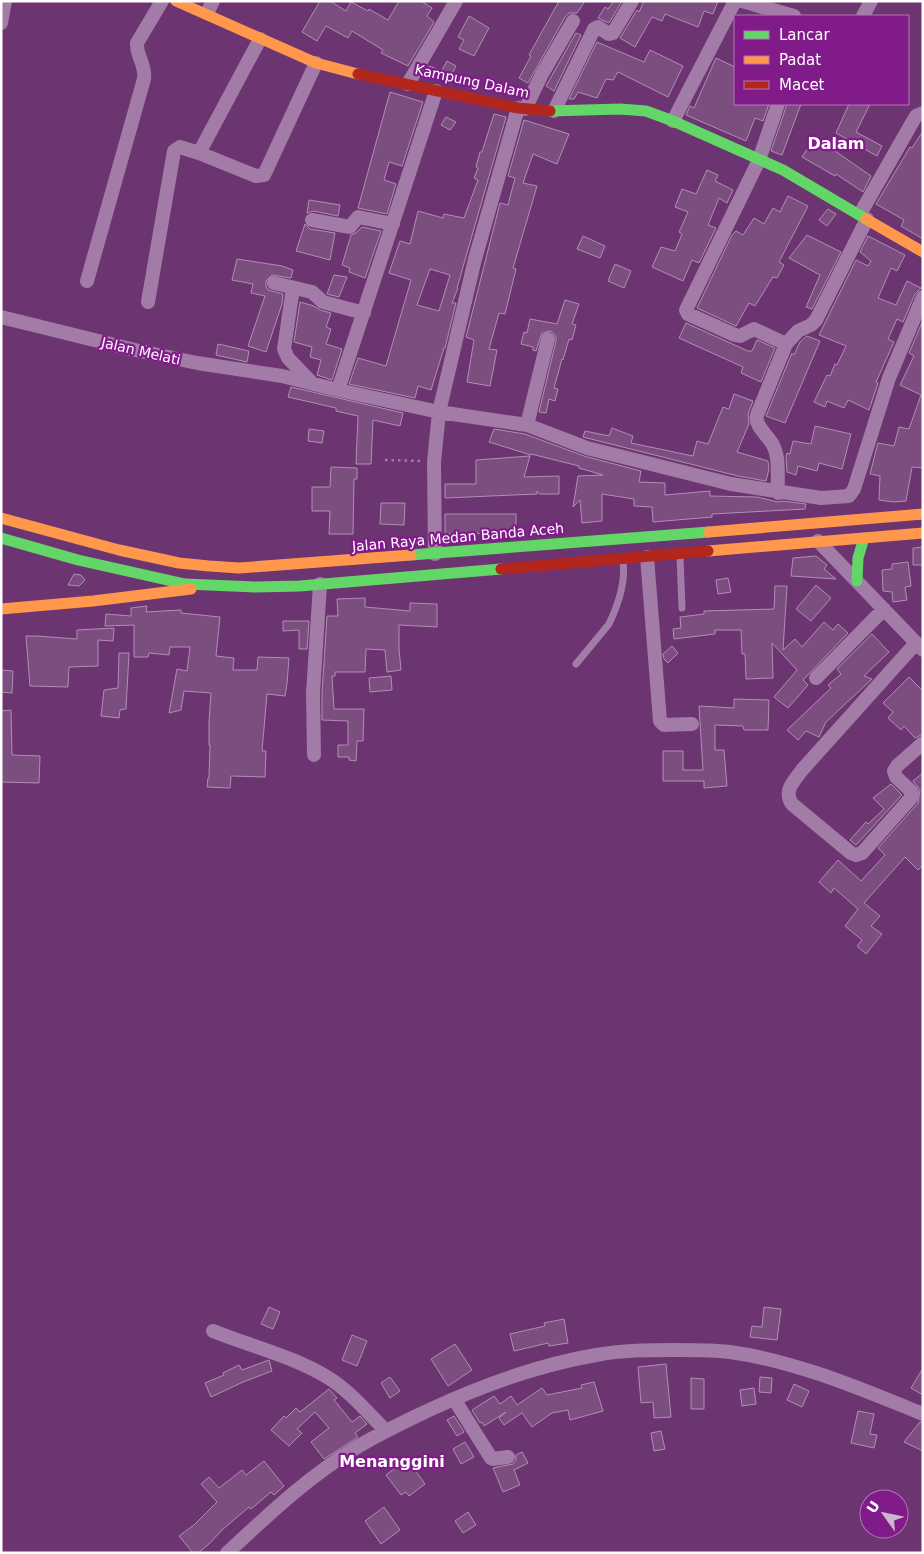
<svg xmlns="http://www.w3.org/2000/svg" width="924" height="1554" font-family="'DejaVu Sans',sans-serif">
<rect width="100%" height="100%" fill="#6c3471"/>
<path fill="#7c4e80" stroke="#b08fb4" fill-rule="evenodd" d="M 320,1 L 330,1 L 346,11 L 351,2 L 368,11 L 369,9 L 388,20 L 399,1 L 421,1 L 432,8 L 427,16 L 434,22 L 408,66 L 381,53 L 383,50 L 352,31 L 348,38 L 326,26 L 317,41 L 302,32 Z
M 559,1 L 585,1 L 577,13 L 569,13 L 565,17 L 528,83 L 519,78 L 531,56 L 529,55 Z
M 614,1 L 622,1 L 609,23 L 598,18 L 605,7 L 608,9 Z
M 644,1 L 718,1 L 713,14 L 704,11 L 698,27 L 665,14 L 662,21 L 652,17 L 635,47 L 620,38 L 637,10 L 639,12 Z
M 469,16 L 489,28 L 474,56 L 459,49 L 464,40 L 458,37 Z
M 576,33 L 581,35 L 554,91 L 546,86 Z
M 597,42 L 644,62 L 650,50 L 683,66 L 668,97 L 618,72 L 613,80 L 606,79 L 597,98 L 578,92 L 574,99 L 569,99 Z
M 716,58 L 735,67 L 735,104 L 769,104 L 763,121 L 755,118 L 746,141 L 686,115 L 690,106 L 694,108 Z
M 447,61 L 456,66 L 449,79 L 440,74 Z
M 429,66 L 437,69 L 432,78 L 424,74 Z
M 390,92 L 423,102 L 402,166 L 389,162 L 384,180 L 396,184 L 387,214 L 358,208 Z
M 787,104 L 801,104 L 782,155 L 771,151 Z
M 849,104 L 870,104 L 856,132 L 882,146 L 877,156 L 836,133 Z
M 494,114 L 506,117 L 457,288 L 458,288 L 452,303 L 456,303 L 445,348 L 444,348 L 431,390 L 418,386 L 415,398 L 349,384 L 358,358 L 386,366 L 411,280 L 389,273 L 400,241 L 410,244 L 418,211 L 443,218 L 444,214 L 464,218 L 478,180 L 474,178 L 478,168 L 476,167 L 480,152 L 482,152 ZM 430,269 L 450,275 L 439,311 L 417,305 Z
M 446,117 L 456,122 L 450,130 L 441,125 Z
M 524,120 L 569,134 L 557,164 L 533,154 L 523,183 L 537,186 L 513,268 L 516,269 L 505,314 L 499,313 L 489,349 L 497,350 L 490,386 L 467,382 L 474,340 L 466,337 L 500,203 L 508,205 L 515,178 L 508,176 Z
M 923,131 L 923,239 L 901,226 L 904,220 L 876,204 L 910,147 L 912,148 Z
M 815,137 L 871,176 L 863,192 L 836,174 L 835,176 L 802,157 Z
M 707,170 L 718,175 L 715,181 L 733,190 L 727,203 L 719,198 L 708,225 L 716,228 L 699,263 L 692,260 L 683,281 L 652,267 L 661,247 L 675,251 L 682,234 L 679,232 L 688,212 L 675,207 L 682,189 L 696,194 Z
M 788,196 L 808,206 L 779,262 L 784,265 L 777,278 L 773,277 L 755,306 L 749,303 L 736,326 L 697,308 L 732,235 L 736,231 L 743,235 L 754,218 L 764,224 L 773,208 L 780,212 Z
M 309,200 L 340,205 L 338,216 L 314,211 L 307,213 Z
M 828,209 L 836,214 L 827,226 L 819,220 Z
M 305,224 L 310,229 L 335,233 L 330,260 L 296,251 Z
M 362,227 L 381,231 L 365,278 L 349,272 L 350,268 L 342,265 L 351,235 L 356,233 Z
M 807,235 L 841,252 L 812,309 L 806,307 L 820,275 L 789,258 Z
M 583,236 L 605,246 L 600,258 L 577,249 Z
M 868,236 L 905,255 L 897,271 L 891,268 L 878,298 L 896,305 L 907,281 L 921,288 L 915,294 L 903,322 L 897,319 L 888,339 L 894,342 L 876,382 L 878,383 L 869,410 L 848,400 L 844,408 L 827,401 L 825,407 L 814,402 L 827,375 L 830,376 L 835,364 L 837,365 L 846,346 L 819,335 L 856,260 L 868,266 L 871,261 L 860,252 Z
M 237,259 L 282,266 L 293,270 L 291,278 L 272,275 L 266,281 L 266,286 L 268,290 L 283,294 L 282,304 L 266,352 L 248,346 L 265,296 L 251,293 L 253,284 L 232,280 Z
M 615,264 L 631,271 L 624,288 L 608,281 Z
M 334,275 L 347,277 L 339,297 L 327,294 Z
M 565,300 L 579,304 L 572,324 L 576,325 L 572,340 L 569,339 L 563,360 L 562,359 L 554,388 L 558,389 L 555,401 L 549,399 L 546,413 L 539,412 L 556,341 L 556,336 L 551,331 L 542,333 L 536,351 L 533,350 L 533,347 L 521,344 L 524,332 L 527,333 L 530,319 L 557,324 Z
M 300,302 L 314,306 L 320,310 L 331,313 L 326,327 L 331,329 L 326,344 L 342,349 L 332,380 L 317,375 L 321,360 L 310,357 L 312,347 L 294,342 Z
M 923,320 L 923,468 L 912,467 L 906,501 L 893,502 L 879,500 L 880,476 L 870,474 L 878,443 L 894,446 L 899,427 L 909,429 L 921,395 L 900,385 L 914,356 L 909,353 Z
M 686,323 L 748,351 L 752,351 L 757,340 L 775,348 L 761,382 L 741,373 L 743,367 L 679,338 Z
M 807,336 L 820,341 L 785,423 L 766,416 L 792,353 L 794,355 L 800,342 Z
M 218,344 L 249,351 L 247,362 L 216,355 Z
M 291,387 L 403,413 L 400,426 L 373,420 L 371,464 L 356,464 L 358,416 L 336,411 L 336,408 L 288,397 Z
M 734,394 L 753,401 L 748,414 L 749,424 L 737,452 L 768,461 L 769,469 L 766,481 L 738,476 L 583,437 L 585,431 L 609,436 L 612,428 L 633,436 L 631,443 L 693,456 L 697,441 L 708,444 L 723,407 L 729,409 Z
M 815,426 L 851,434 L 842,469 L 819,463 L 817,471 L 798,466 L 796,475 L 787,472 L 786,457 L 787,453 L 790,454 L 793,441 L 811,444 Z
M 309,429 L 324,431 L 322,443 L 308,441 Z
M 494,429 L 525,434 L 584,456 L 641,471 L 639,482 L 665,483 L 665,495 L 710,491 L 710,496 L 757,497 L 778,502 L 782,501 L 806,504 L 805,509 L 712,514 L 712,517 L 653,522 L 652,507 L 634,506 L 634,499 L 602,494 L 602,521 L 582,523 L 580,500 L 573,507 L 578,476 L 603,475 L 579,468 L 579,466 L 531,454 L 531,455 L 489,442 Z
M 530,456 L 524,477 L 559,476 L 559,494 L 540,494 L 537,491 L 537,494 L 445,498 L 445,484 L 476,484 L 476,460 Z
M 331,467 L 357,468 L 357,479 L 354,479 L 353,534 L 329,534 L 330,511 L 312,511 L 312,487 L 330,487 Z
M 381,503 L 405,503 L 404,525 L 380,524 Z
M 445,514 L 516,514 L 516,530 L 494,530 L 494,533 L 445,534 Z
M 923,547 L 923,565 L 913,565 L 913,548 Z
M 816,556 L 827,565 L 824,569 L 836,579 L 791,576 L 793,558 Z
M 908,562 L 911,586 L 905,587 L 907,600 L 893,602 L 892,592 L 883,591 L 882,570 L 892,569 L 892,564 Z
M 74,574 L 81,575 L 85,580 L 79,586 L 68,585 Z
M 728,578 L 731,592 L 718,594 L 716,580 Z
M 816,585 L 831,598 L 811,621 L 796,609 Z
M 775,586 L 787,586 L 783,650 L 795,639 L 802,647 L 824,622 L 833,630 L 838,624 L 848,633 L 803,680 L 808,685 L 788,708 L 774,697 L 797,670 L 772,643 L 773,678 L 746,679 L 745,654 L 742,654 L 741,630 L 715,630 L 715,634 L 674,639 L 673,629 L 681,628 L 680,617 L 704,614 L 704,611 L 774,609 Z
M 365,598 L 365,607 L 410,611 L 410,603 L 437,604 L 437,627 L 399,625 L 399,649 L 401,670 L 387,672 L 385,650 L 366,649 L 365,672 L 335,672 L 335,676 L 332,676 L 334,709 L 364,709 L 363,741 L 357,741 L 356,761 L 349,760 L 349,757 L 338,757 L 338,745 L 348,745 L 348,721 L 322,720 L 322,693 L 327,616 L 338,616 L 337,599 Z
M 147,606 L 146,612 L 181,610 L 181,613 L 220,617 L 216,656 L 234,658 L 233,670 L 257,670 L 258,657 L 289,658 L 287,684 L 285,696 L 267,694 L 262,751 L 266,751 L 265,777 L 231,776 L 230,788 L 207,787 L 208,778 L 209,778 L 210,745 L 209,745 L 209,722 L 211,693 L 184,691 L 181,710 L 169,713 L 177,669 L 187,671 L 190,647 L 170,647 L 169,655 L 149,653 L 148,657 L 134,657 L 134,625 L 105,626 L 106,614 L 131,616 L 131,608 Z
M 283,621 L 309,621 L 307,649 L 299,649 L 299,630 L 283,631 Z
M 114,628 L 113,641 L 98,640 L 98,666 L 69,667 L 68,687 L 30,686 L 26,636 L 37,636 L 77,639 L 77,630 Z
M 872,634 L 889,652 L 864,676 L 872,679 L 826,722 L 819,737 L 806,731 L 798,740 L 787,730 L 831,688 L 828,685 L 841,674 L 837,669 Z
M 672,646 L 678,653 L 668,663 L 664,659 L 663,654 Z
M 119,653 L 129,653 L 126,709 L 120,710 L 119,718 L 101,716 L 104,690 L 118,688 Z
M 1,670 L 13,671 L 12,693 L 1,692 Z
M 391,676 L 392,690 L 370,692 L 369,678 Z
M 909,677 L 923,691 L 923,734 L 915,738 L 904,726 L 901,730 L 888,718 L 893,712 L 883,703 Z
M 734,699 L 769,700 L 768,730 L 744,730 L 743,726 L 715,725 L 715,750 L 724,750 L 727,786 L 704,788 L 704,781 L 663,781 L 663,751 L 683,751 L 683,770 L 703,770 L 699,706 L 734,708 Z
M 11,710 L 12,755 L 40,756 L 39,783 L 1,782 L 1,711 Z
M 923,773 L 923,865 L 918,870 L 905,857 L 864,903 L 880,916 L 871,926 L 882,934 L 866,954 L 857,946 L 862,940 L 845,926 L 858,909 L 834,888 L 831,893 L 819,882 L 838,860 L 861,881 L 885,855 L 878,848 L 918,803 L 920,790 L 913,781 Z
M 891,784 L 902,795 L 856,845 L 850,840 L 866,822 L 868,824 L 884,809 L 873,798 Z
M 269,1307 L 280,1312 L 273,1329 L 261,1324 Z
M 764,1307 L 781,1309 L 777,1340 L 750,1337 L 752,1326 L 762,1327 Z
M 564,1319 L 568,1343 L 549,1346 L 548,1343 L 514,1351 L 510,1334 L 545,1326 L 544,1323 Z
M 352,1335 L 367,1341 L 357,1366 L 342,1360 Z
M 455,1344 L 472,1370 L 448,1386 L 431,1359 Z
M 269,1360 L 272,1371 L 243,1382 L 211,1397 L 205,1383 L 224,1375 L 223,1373 L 239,1365 L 242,1370 Z
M 666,1364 L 671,1417 L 654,1418 L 653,1402 L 641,1403 L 638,1367 Z
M 923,1368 L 923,1395 L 911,1388 Z
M 390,1377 L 400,1391 L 390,1398 L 381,1383 Z
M 760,1377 L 772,1378 L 771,1393 L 759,1392 Z
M 691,1378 L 704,1379 L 704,1409 L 691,1409 Z
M 594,1382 L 603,1411 L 570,1420 L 568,1410 L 552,1413 L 532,1427 L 522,1413 L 504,1425 L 499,1418 L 506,1412 L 484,1426 L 482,1422 L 480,1423 L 472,1410 L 494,1396 L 500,1404 L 511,1396 L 517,1405 L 542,1388 L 547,1395 L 582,1388 L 581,1385 Z
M 794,1384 L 809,1391 L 802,1407 L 787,1400 Z
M 754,1388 L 756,1404 L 742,1406 L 740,1390 Z
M 329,1389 L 337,1398 L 334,1400 L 352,1422 L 360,1416 L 367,1424 L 355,1433 L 358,1437 L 324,1459 L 311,1442 L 329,1428 L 315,1412 L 297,1429 L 302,1433 L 289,1446 L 271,1430 L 284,1416 L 286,1418 L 296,1408 L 300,1412 Z
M 858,1411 L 874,1414 L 870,1434 L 877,1435 L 874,1448 L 851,1443 Z
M 454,1416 L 464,1432 L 457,1436 L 447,1420 Z
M 920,1422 L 923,1423 L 923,1451 L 904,1442 Z
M 661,1431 L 665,1449 L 654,1451 L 651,1433 Z
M 465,1442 L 474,1457 L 461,1464 L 453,1449 Z
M 522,1452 L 528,1463 L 514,1470 L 520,1485 L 503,1492 L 493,1468 L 513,1464 L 516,1460 L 516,1455 Z
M 407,1459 L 425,1484 L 409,1496 L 406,1492 L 401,1495 L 386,1475 Z
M 264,1461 L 284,1486 L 274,1495 L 271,1492 L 251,1509 L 249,1507 L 222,1530 L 209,1544 L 198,1553 L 193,1553 L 179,1536 L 194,1525 L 217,1502 L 201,1484 L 209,1477 L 219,1488 L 242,1470 L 246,1475 Z
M 384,1507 L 400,1530 L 381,1544 L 365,1521 Z
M 468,1512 L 476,1525 L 463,1533 L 455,1521 Z"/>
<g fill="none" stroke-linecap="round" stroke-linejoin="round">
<path stroke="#a27ba6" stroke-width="2.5" stroke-dasharray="2.5 4" stroke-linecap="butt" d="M 385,460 L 421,461"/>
<path stroke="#a27ba6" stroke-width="7" d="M 680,556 L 682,608
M 576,664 L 609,624 C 618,605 626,583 623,562"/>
<path stroke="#a27ba6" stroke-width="14" d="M 742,1 L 794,16
M 207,13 L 213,1
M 863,16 L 871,1
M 1,23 L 5,1
M 260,39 L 199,153 L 256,176 L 264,175 L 316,63
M 408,84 L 456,1
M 436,91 L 338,390 L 439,412 L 475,259 L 518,108
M 778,104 L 759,160 L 686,310 L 688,314 L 735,335 L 740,336 L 754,329 L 786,344
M 525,109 L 542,74 L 573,21
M 554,111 L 594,29 L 598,27 L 609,34 L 613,33 L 632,1
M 673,121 L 735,1
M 860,214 L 913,121 L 916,116 L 923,113
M 312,220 L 350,227 L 358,217 L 393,224
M 87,281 L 144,79 C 146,64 136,56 137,43 L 162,1
M 274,283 L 312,292 L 323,302 L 364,313
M 293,288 L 284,349 L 288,358 L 313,384
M 148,302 L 174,151 L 180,147 L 199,153
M 1,317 L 135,350 L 197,363 L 282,376 L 338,390
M 527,425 L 587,448 L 731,484 L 821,498 L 849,496 L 854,489 L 889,378 L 923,297
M 778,493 C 777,478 780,458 773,445 C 768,435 754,426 757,415 L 786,344 L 798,331 L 811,325 L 816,320 L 867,219
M 818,541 L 923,650
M 435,554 L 434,462 L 439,412 L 527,425 L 548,339
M 647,557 L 660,721 L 664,725 L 692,724
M 916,643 L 802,770 C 794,781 783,791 792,804 L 851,853 L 856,855 L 862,853 L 911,798 L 912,792 L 896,777 L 894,771 L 897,766 L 923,743
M 816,678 L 884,609
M 314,755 L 313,693 L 320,584
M 213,1331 C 250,1346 292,1356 327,1377 C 350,1391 367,1412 386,1431
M 454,1399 L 491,1458 L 493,1459 L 508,1457
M 227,1553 C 267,1516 308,1477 354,1449 C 378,1434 404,1422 429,1410 C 483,1385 537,1365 596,1355 C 622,1350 650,1350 676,1350 C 694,1350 712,1350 730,1352 C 796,1361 861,1389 923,1414"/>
<path stroke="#63d668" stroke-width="11" d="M 550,111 L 620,109 L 646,111 L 673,121 L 783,170 L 866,219
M 1,538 L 78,560 L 185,584 L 256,587 L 300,586 L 501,569
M 411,555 L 709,532
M 857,581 L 858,558 L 864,538"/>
<path stroke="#ff974d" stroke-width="11" d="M 176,1 L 316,63 L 358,74
M 866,219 L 923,252
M 1,518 L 119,550 L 179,563 L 209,566 L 239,568 L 411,555
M 709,532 L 923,514
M 708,551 L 923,533
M 1,609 L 93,601 L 191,589"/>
<path stroke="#b3261e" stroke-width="11" d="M 358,74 L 518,108 L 550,111
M 501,569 L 708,551"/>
</g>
<g text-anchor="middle" stroke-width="4.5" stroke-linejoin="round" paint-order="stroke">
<g font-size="14" fill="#fff" stroke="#821b8a">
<text transform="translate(472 81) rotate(12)" y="5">Kampung Dalam</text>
<text transform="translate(141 351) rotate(13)" y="5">Jalan Melati</text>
<text transform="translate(458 537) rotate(-5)" y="5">Jalan Raya Medan Banda Aceh</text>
</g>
<g font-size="16" font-weight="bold" fill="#fff" stroke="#821b8a">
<text x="836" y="149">Dalam</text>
<text x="392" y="1467">Menanggini</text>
</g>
</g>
<rect width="924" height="1554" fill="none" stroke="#ffffff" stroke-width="5"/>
<rect x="734" y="15" width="175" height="90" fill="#821b8a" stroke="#b476b9"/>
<rect x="744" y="31" width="25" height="8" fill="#63d668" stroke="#b476b9"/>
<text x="779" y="40" font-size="15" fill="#ffffff">Lancar</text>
<rect x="744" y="56" width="25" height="8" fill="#ff974d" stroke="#b476b9"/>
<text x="779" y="65" font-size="15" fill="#ffffff">Padat</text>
<rect x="744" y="81" width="25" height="8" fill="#b3261e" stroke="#b476b9"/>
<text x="779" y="90" font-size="15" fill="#ffffff">Macet</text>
<g transform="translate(884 1514) rotate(303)"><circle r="24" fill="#821b8a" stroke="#b476b9"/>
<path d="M0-4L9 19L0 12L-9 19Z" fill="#ccb8cd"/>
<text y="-8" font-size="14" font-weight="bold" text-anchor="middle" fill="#ffffff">U</text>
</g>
</svg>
